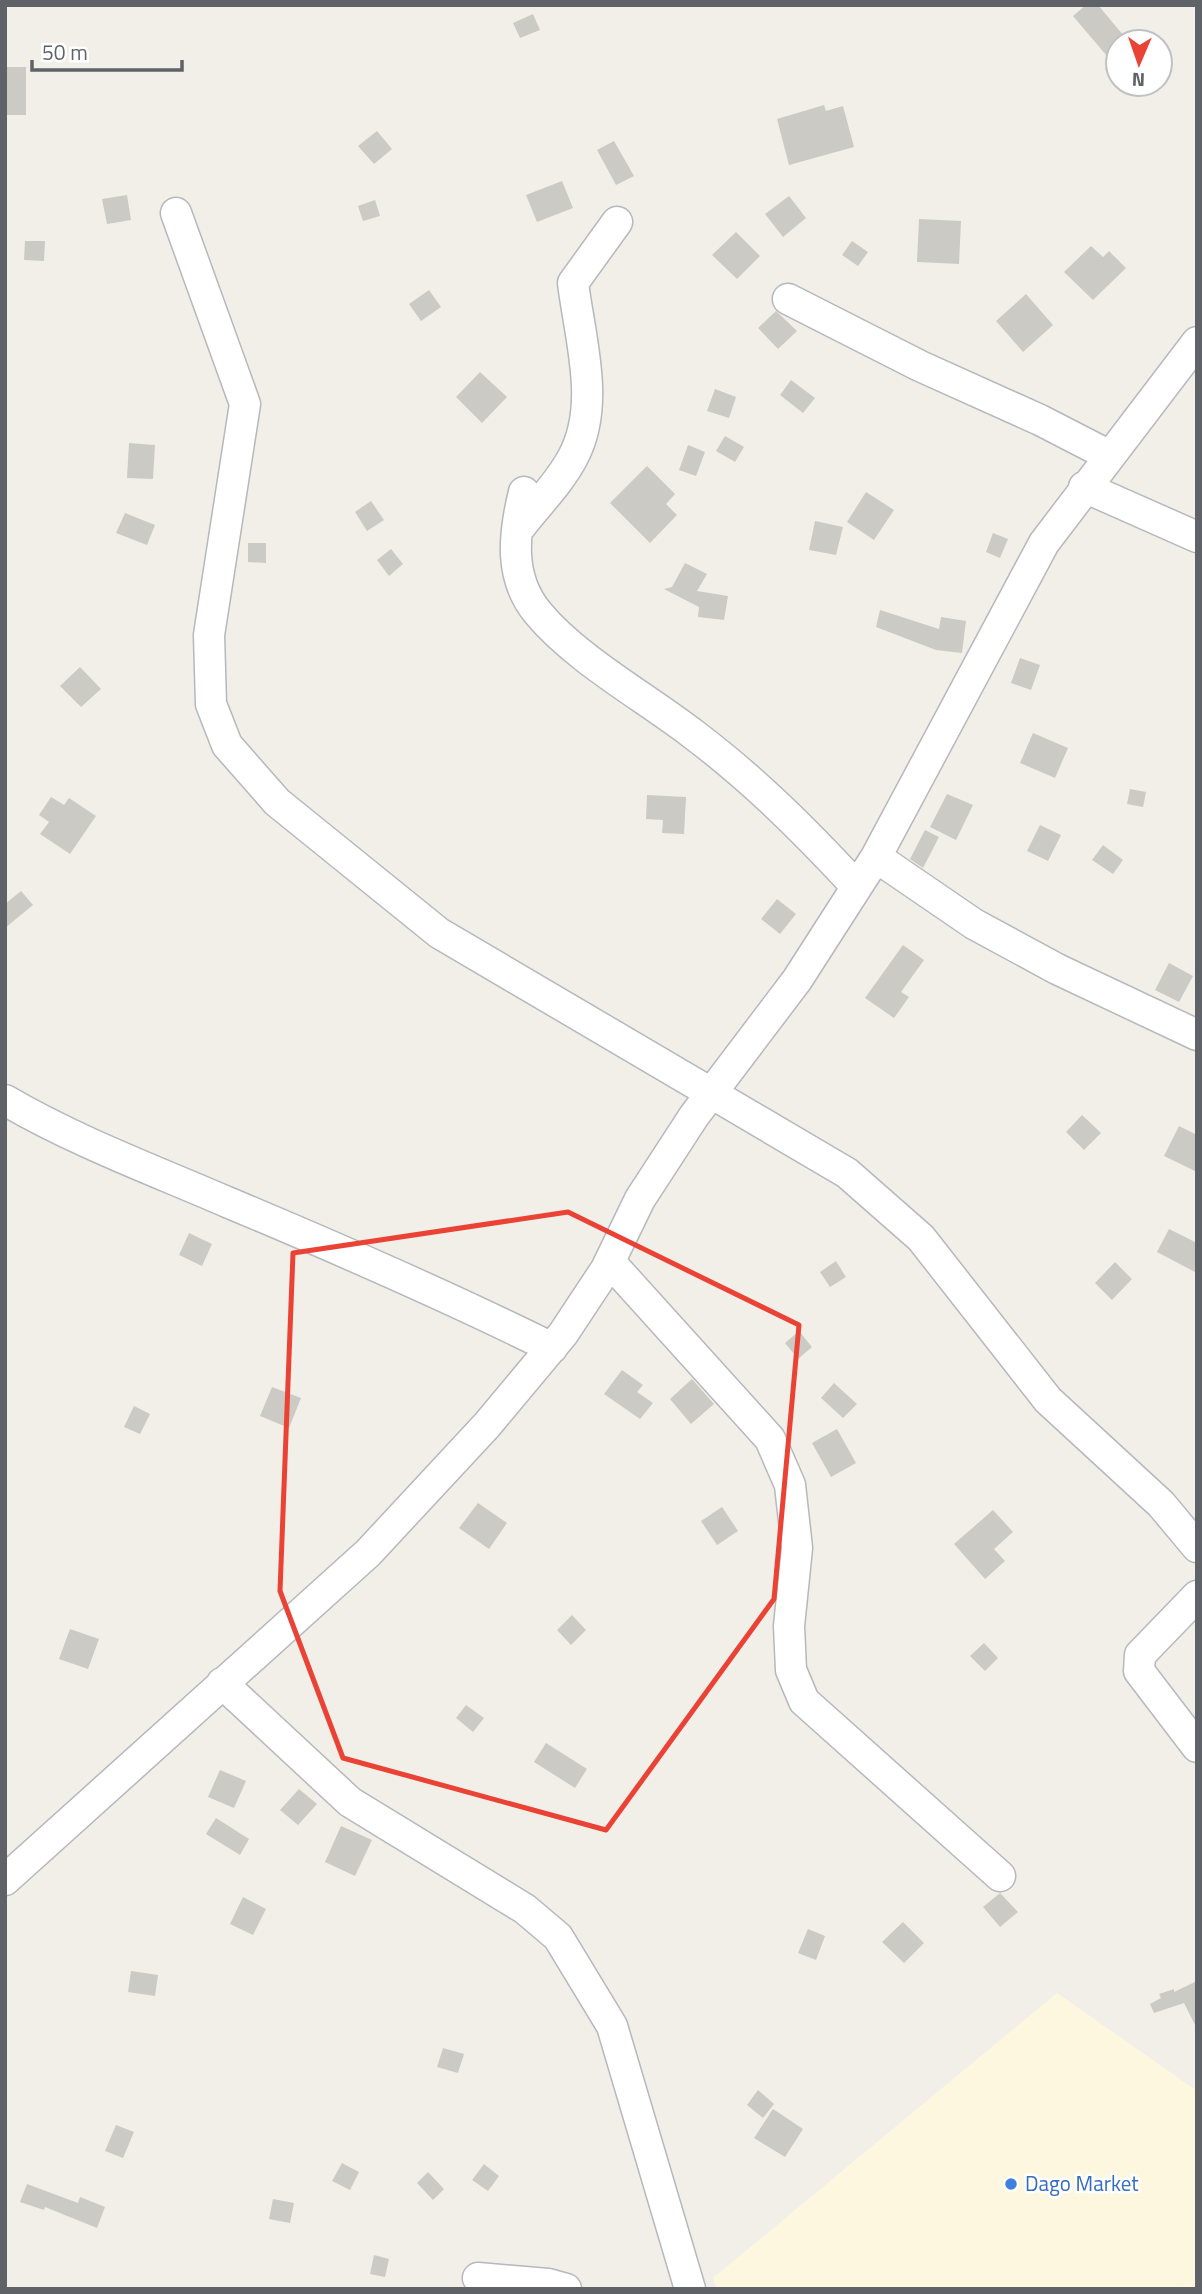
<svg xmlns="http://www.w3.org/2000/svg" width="1202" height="2294" font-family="'Titillium Web',sans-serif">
<rect width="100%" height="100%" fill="#f1efe8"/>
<path fill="#fef7e0" d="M 1057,1993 L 1197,2091 L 1197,2289 L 717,2289 L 713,2278 Z"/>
<path fill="#cccac5" d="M 1086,5 L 1098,5 L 1129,42 L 1118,42 L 1118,69 L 1073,16 Z
M 533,14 L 540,30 L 520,38 L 513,23 Z
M 5,67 L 26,67 L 26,115 L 5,115 Z
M 824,105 L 826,111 L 843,106 L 854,147 L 789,165 L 777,119 Z
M 377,131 L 392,149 L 374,164 L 358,146 Z
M 614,141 L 634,176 L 616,185 L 597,150 Z
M 562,181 L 573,208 L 537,222 L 526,195 Z
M 127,195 L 131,220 L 107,224 L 102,199 Z
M 789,196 L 806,218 L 783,237 L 765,214 Z
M 375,200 L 380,216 L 363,221 L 358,206 Z
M 919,219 L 961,221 L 959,264 L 917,262 Z
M 736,232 L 760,256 L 737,279 L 712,255 Z
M 25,241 L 45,241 L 44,261 L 24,260 Z
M 852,241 L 868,252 L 858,266 L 842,255 Z
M 1091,246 L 1103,257 L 1109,251 L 1126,268 L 1093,300 L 1064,272 Z
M 429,290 L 441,307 L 421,321 L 409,304 Z
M 1026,294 L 1053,325 L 1023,352 L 996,321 Z
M 776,311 L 797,331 L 778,349 L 758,328 Z
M 480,372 L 507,397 L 482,423 L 456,397 Z
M 791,380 L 815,398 L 803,413 L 780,395 Z
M 715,389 L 736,397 L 729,418 L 707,411 Z
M 725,436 L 744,447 L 735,462 L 716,451 Z
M 129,443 L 155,445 L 153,479 L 127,478 Z
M 688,445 L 705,452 L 696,476 L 679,470 Z
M 647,466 L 675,494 L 666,504 L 677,515 L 650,543 L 610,503 Z
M 866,492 L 894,510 L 874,540 L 847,522 Z
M 371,501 L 384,520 L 367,531 L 355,512 Z
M 125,513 L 155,525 L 147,545 L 116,533 Z
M 815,521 L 843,527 L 836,555 L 809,550 Z
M 993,533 L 1008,539 L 1000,558 L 986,552 Z
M 248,543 L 266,543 L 266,563 L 248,562 Z
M 391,549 L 403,564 L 389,576 L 377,560 Z
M 685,563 L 707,574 L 697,591 L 728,596 L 724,620 L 698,617 L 699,607 L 664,589 L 672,587 Z
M 880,610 L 939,629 L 941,617 L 966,621 L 962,653 L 936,650 L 876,627 Z
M 1020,658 L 1040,665 L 1031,690 L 1011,683 Z
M 80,667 L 101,689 L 81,707 L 60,686 Z
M 1033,733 L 1068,748 L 1055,778 L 1020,763 Z
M 1130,789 L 1146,792 L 1143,807 L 1127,804 Z
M 947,794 L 973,805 L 956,840 L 930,827 Z
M 647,795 L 686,797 L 684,834 L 662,833 L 663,820 L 646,819 Z
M 51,797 L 64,805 L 69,798 L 96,816 L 70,854 L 40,834 L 49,822 L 39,815 Z
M 1040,825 L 1061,835 L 1048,861 L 1027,851 Z
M 925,830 L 939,837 L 923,868 L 910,859 Z
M 1103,845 L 1123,860 L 1113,874 L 1092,860 Z
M 21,891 L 33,905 L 5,928 L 5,904 Z
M 777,899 L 796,914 L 780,934 L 761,919 Z
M 903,945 L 924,960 L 901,992 L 909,997 L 894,1018 L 865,998 Z
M 1169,963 L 1193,976 L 1179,1002 L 1155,990 Z
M 1082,1115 L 1101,1133 L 1084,1150 L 1066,1132 Z
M 1179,1126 L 1197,1135 L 1197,1172 L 1164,1156 Z
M 1169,1229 L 1197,1243 L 1197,1273 L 1157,1252 Z
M 189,1233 L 212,1244 L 202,1266 L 179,1255 Z
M 836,1261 L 846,1277 L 830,1287 L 820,1272 Z
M 1115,1262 L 1132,1279 L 1112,1300 L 1095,1283 Z
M 799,1331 L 812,1347 L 798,1359 L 785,1343 Z
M 622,1370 L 643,1385 L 637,1392 L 653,1403 L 640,1419 L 604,1394 Z
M 692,1379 L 714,1404 L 691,1424 L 670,1399 Z
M 834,1383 L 857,1404 L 843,1418 L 821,1398 Z
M 272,1387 L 301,1398 L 289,1428 L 260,1416 Z
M 134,1406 L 150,1414 L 140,1434 L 124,1427 Z
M 837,1429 L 856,1463 L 831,1477 L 812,1443 Z
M 478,1503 L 507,1523 L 489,1549 L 459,1528 Z
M 722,1507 L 738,1531 L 717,1545 L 701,1521 Z
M 993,1510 L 1013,1532 L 994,1549 L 1005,1561 L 985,1579 L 954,1544 Z
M 572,1615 L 586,1630 L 571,1645 L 557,1630 Z
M 70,1629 L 99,1639 L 88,1669 L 59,1659 Z
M 984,1643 L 998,1658 L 985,1671 L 970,1656 Z
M 466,1705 L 484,1718 L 473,1732 L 456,1718 Z
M 546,1743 L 587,1769 L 575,1788 L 534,1762 Z
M 220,1770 L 246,1781 L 234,1808 L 208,1797 Z
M 299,1789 L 317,1804 L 298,1825 L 280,1810 Z
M 216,1818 L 249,1839 L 240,1855 L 206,1834 Z
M 341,1826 L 372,1840 L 355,1876 L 325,1862 Z
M 1000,1893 L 1018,1912 L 1000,1927 L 983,1907 Z
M 243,1897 L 266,1909 L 253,1935 L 230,1924 Z
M 903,1922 L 924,1943 L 904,1963 L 882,1942 Z
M 808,1929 L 825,1936 L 816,1960 L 798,1953 Z
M 131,1971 L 158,1975 L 155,1996 L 128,1992 Z
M 1197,1981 L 1197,2029 L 1184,2003 L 1154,2013 L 1150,2004 L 1161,1998 L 1159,1994 L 1174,1989 L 1174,1992 Z
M 443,2048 L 464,2054 L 458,2073 L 437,2067 Z
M 758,2090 L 774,2104 L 763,2118 L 747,2105 Z
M 773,2109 L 803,2129 L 785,2157 L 754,2138 Z
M 116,2125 L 134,2132 L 123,2158 L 105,2151 Z
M 342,2163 L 359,2172 L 350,2190 L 332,2181 Z
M 484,2164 L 499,2176 L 488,2191 L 472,2180 Z
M 428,2172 L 444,2189 L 433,2200 L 417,2183 Z
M 27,2184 L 78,2203 L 80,2197 L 105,2207 L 97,2228 L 45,2207 L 44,2210 L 20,2202 Z
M 273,2199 L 294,2203 L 290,2223 L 269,2219 Z
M 374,2255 L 389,2259 L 385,2277 L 370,2274 Z"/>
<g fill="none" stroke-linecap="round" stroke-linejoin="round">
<defs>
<path id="minor" d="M 176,213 L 245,404 L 209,635 L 211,704 L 227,745 L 277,802 L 439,933 L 847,1173 L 921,1238 L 1048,1400 L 1161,1504 L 1197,1547
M 788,299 L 920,366 L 1040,420 L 1108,455
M 1084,487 L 1197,537
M 524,492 C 514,533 508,577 538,613 C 576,659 645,697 693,734 C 753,779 805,831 856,886
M 521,526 C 538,504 560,482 573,457 C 601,405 580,339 573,283 L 617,222
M 876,857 L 974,924 L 1057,969 L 1197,1035
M 5,1100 C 75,1141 153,1170 227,1202 C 337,1248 445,1295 552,1348
M 610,1262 L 770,1439 L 790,1485 L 797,1548 L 789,1626 L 791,1670 L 804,1701 L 1000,1876
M 1197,1596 L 1140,1655 L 1139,1671 L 1197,1747
M 222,1683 L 350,1802 L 525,1909 L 558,1937 L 612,2026 L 690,2289
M 5,1880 L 368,1553 L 487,1425 L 563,1334 L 606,1269 L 640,1199 L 694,1116 L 797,980 L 876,857 L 1044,543 L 1197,342
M 478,2278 L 548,2284 L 566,2289"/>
</defs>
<use href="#minor" stroke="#b5b8bc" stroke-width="33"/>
<use href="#minor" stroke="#fff" stroke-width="30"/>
</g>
<path fill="none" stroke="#ea4335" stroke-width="5" stroke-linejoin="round" d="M 568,1212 L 799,1325 L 774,1599 L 606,1830 L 343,1758 L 280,1591 L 293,1253 Z"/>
<circle fill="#3f7fe0" stroke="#fff" stroke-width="2.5" cx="1011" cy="2184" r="7"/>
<g text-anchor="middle" stroke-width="5" stroke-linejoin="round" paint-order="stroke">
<g font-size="21" fill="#366cbe" stroke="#fff" text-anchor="start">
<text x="1025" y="2191">Dago Market</text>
</g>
</g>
<rect width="1202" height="2294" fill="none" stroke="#5f6368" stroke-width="14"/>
<g transform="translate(1139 63) rotate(182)"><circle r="33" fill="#ffffff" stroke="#bfc1c3" stroke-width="2"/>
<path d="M0-5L12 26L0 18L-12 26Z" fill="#ea4335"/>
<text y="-10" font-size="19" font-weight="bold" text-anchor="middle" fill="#5f6368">N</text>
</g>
<path d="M32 60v10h150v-10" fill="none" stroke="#5f6368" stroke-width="3.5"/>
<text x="42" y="60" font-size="21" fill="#5f6368" stroke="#ffffff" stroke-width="5" paint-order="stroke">50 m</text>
</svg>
